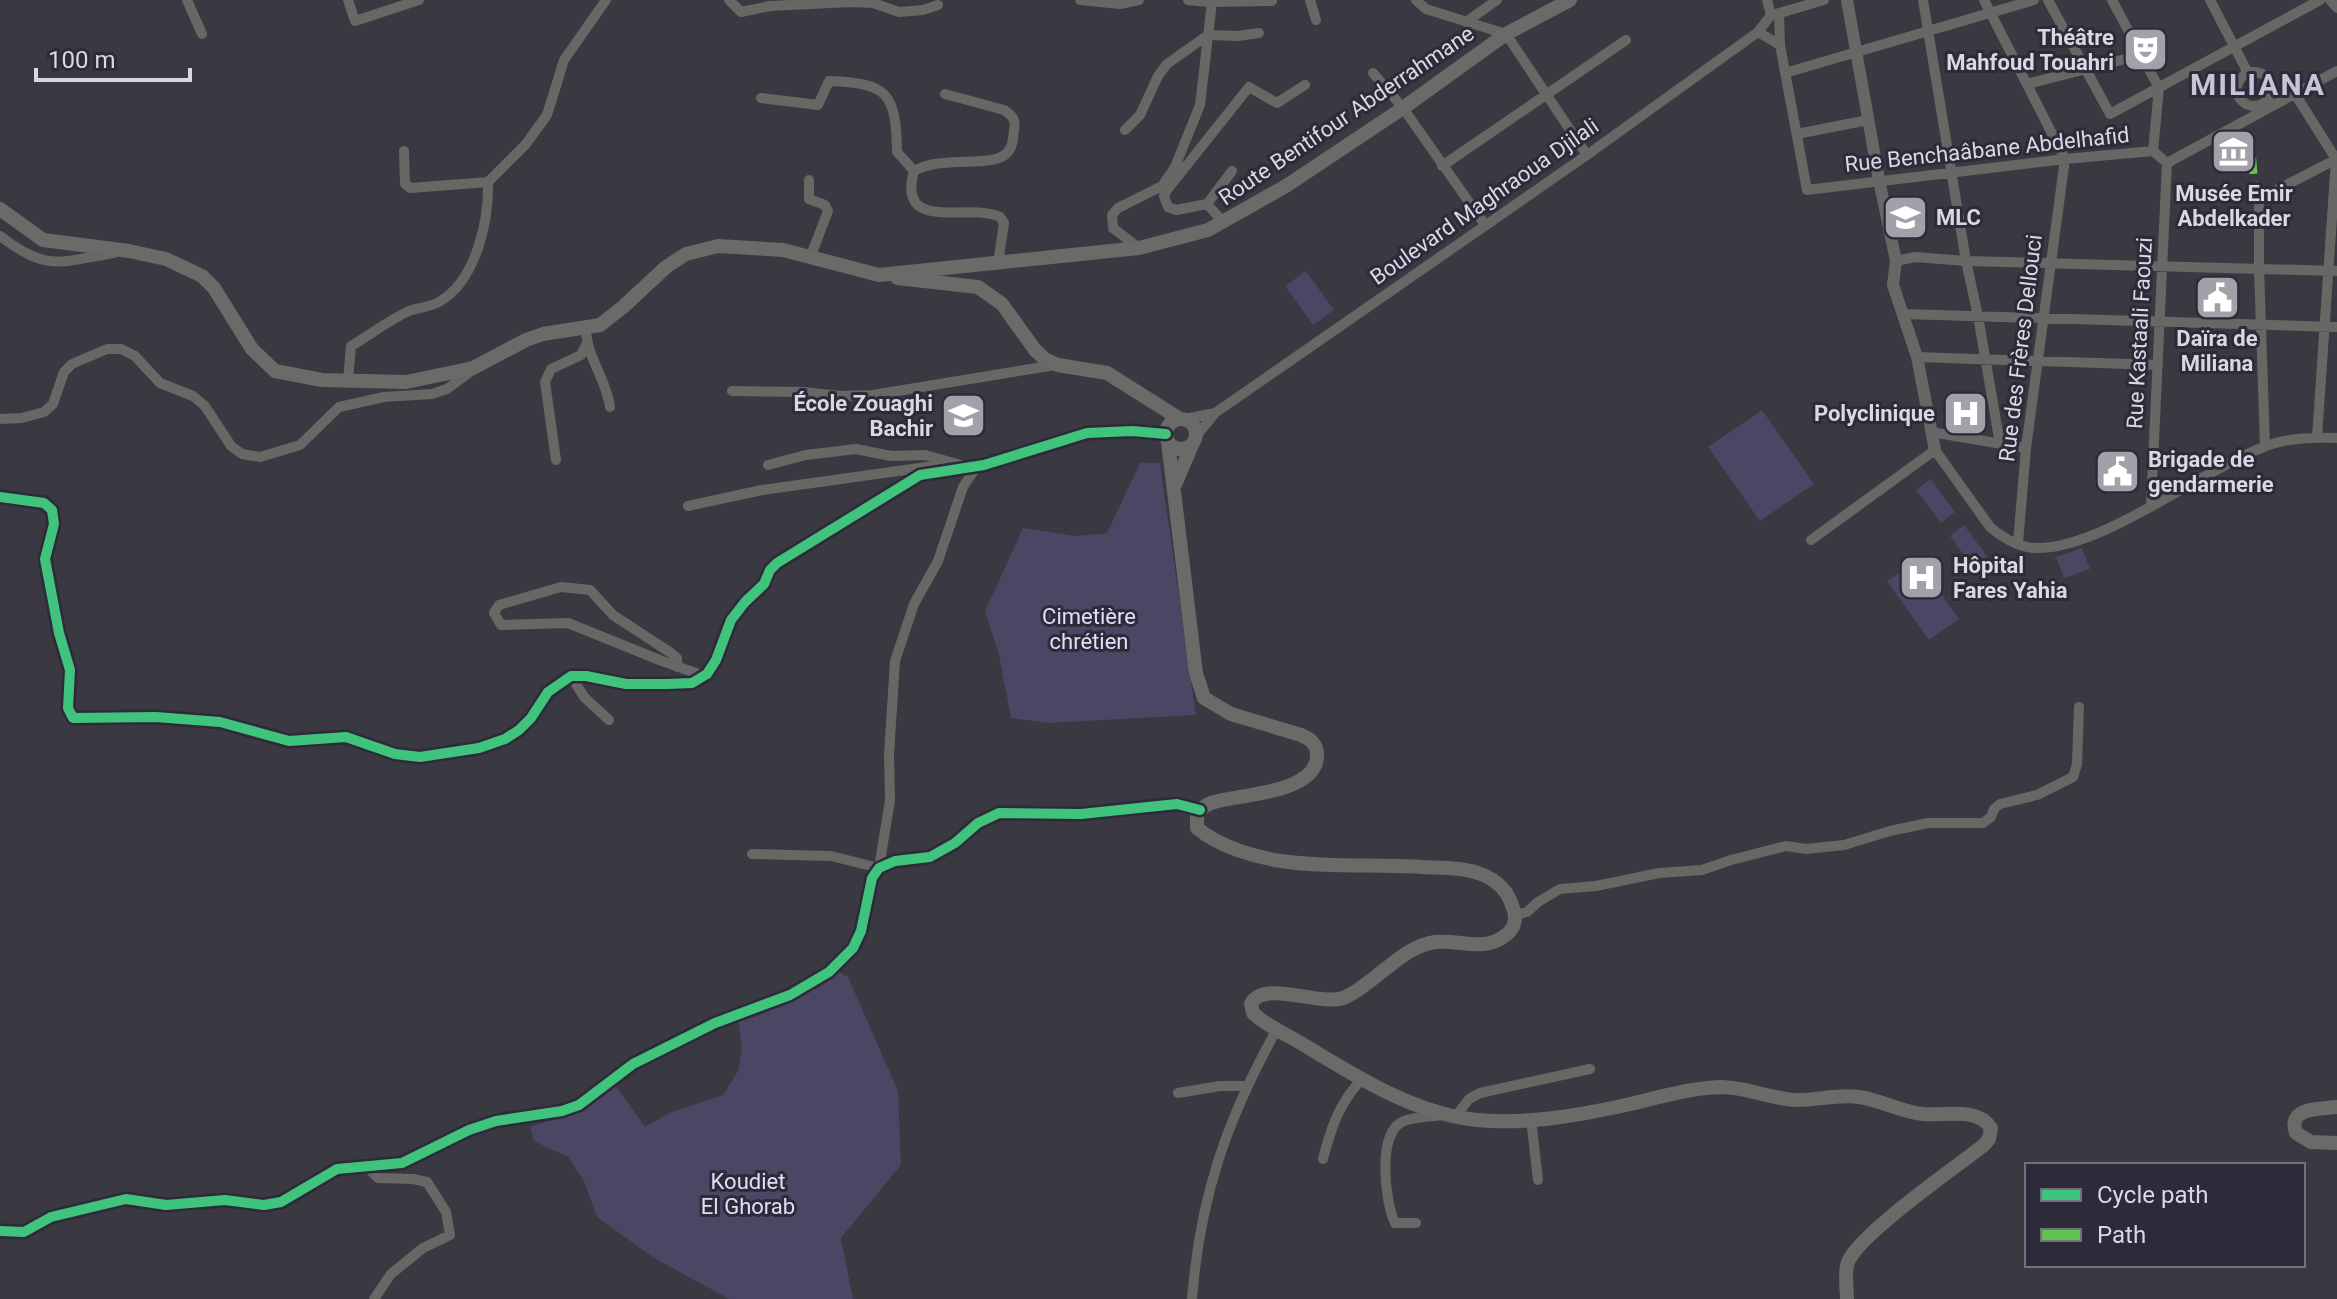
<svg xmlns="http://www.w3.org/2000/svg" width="2337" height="1299" font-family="Roboto,sans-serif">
<rect width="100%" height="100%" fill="#3a3840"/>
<path fill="#4c4563" d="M 1306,271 L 1334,310 L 1313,325 L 1285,286 Z
M 1762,410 L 1814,484 L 1760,521 L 1708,447 Z
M 1140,463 L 1160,463 L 1196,715 L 1048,723 L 1011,718 L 999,655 L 985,611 L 1023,528 L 1076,536 L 1107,533 Z
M 1931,479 L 1955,512 L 1941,523 L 1916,490 Z
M 1964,525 L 1995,567 L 1980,577 L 1950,536 Z
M 2082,548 L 2090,569 L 2064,578 L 2056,557 Z
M 1918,560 L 1959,619 L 1929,640 L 1887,581 Z
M 839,972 L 848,977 L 898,1091 L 901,1165 L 841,1238 L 853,1299 L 729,1299 L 654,1258 L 597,1217 L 584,1181 L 568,1157 L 534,1141 L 530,1127 L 587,1108 L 616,1086 L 645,1127 L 669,1113 L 723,1095 L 738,1071 L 742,1047 L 738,1020 L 794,999 Z"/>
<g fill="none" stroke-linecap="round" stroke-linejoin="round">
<path stroke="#676766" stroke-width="10" d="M 187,0 L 202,34
M 348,0 L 355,21 L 419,0
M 729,0 L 741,12 L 770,6 L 851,2 L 873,3 L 899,12 L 923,10 L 938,5
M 1080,0 L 1120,4 L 1139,0
M 1188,0 L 1209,2 L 1272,1
M 1310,0 L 1316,20
M 1416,0 L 1426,9 L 1506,34 L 1587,155
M 1767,0 L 1771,15
M 1923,0 L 1966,261 L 1978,316 L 2000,444
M 1984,0 L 2065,159 L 2026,448 L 2018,543
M 2048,0 L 2110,114 L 2320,0
M 2112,0 L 2159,88 L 2153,151
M 2210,0 L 2248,73
M 2330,0 L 2337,8
M 1779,13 L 1780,45 L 1807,190 L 2065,159 L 2153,151 L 2167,163
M 1776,14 L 1824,0
M 1466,22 L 1497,0
M 1758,32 L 1780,45
M2237 89a17 17 0 1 1 34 0a17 17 0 1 1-34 0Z
M 1373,73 L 1403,108 L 1485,225
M 1785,73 L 2034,0
M 2027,84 L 2141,55
M 945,94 L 1004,110 C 1013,116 1016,120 1014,130 C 1013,138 1013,148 1006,154 C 991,168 940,155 914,171 C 896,234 969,202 1000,217 L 1004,223 L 998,263
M 2295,94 L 2336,159 L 2317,437
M 761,98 L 818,105 L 829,81 C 888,83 896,93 897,152 L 914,171
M 1125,130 L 1140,115 L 1158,76 L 1167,64 L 1208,35 L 1238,36 L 1259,33
M 1797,134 L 1868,120
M 404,151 L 405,184 L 410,188 L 488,182
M 2167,163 L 2337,71
M 1442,166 L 1626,40
M 809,180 L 809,199 L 825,205 L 828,211 L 810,258
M 1207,204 L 1232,171
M 1224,223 L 1207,204 L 1176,210 L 1168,207 L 1164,196 L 1167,190 L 1249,87 L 1277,103 L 1305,85
M 0,236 C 47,272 59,262 114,253
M 1139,248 L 1113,228 L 1112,215 L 1118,208 L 1162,186 L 1175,167 L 1200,105 L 1212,2
M 1896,261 L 1915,257 L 1966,261 L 2337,271
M 1904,314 L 2337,327
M 586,328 C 586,357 606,377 610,407
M 1917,357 L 2158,365
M 348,380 L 351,346 C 370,335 389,320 409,311 C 418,308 430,307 439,302 C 476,281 489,221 488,182 L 526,144 L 547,115 L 564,60 L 606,0
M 732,391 L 804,392 L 840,396 L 873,395 L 1055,365
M 0,419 L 22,418 L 44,412 L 53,404 L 64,372 L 72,364 L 107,349 L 121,349 L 135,356 L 160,383 L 193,396 L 205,406 L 231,446 L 242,454 L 260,457 L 300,445 L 339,407 L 384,397 L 432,394 L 447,389 L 474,369
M 1185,419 L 1215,413
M 1931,432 L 2026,448
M 1197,435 L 1215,413 L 1587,155 L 1758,32 L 1771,15
M 2265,446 L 2259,268 L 2259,199 L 2337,159
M 556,460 L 545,382 L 551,369 L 581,355 L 586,345
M 768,465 L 806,455 L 856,449 L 891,456 L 925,455 L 961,465
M 0,497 L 44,503 L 52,510 L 54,524 L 45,559 L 59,633 L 70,670 L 68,708 L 73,718 L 156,717 L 220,722 L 289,741 L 346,737 L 395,754 L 420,757 L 479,748 L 505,739 L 519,730 L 531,718 L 548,692 L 571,676 L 586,676 L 626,684 L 667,684 L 692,683 L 707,674 L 716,660 L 731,620 L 745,602 L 764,584 L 770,570 L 777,563 L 920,475 L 984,465 L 1087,433 L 1132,431 L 1166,434
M 2151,505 L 2167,163
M 688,506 L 762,490 L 934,466
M 1811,540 L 1935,450 L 1990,527 C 2002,537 2018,547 2034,548 C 2099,551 2200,471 2264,447 C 2285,438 2314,437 2337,438
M 677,667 L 677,658 L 671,653 L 613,615 L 590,590 L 561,587 L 499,605 L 494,613 L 501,625 L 568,623 L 662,661 L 704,676
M 571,676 L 584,697 L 609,720
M 752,854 L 831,856 L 879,868 L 890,800 L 889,754 L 895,661 L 914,604 L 938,561 L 963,487 L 977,466 L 974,466
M 1515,915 L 1527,912 L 1538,902 L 1560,889 L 1596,886 L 1659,873 L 1702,870 L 1731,860 L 1786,846 L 1806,849 L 1844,845 L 1890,831 L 1928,823 L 1983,823 L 1991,817 L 1994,809 L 2000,804 L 2037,795 L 2073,777 L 2077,764 L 2079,707
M 1178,1093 L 1220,1086 L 1246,1086
M 1456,1116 L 1469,1099 L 1480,1093 L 1590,1069
M 1531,1119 L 1538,1180
M 1323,1159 C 1331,1128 1339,1103 1362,1079
M 373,1165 L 372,1172 L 378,1178 L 413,1179 L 427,1182 L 446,1212 L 450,1235 L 423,1248 L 391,1274 L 374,1299
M 1416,1223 L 1395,1223 C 1385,1202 1376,1132 1404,1121 C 1415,1117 1430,1117 1442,1115
M 0,1231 L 24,1232 L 51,1217 L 126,1199 L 166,1205 L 225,1200 L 264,1205 L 281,1202 L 337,1169 L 402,1163 L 469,1130 L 496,1121 L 562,1111 L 579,1105 L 633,1064 L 715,1023 L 790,995 L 829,972 L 853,948 L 861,931 L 872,878 L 879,868 L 895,861 L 930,857 L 955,843 L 978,823 L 999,813 L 1081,814 L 1177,804 L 1200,810
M 1192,1299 C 1200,1196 1227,1119 1277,1029"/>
<path stroke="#676766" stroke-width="12" d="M 1847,0 L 1879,180 L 1896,261 L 1893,285 L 1917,357 L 1935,450"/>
<path stroke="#6a6a69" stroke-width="14" d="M 0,209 L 43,240 L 129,251 L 166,259 L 202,276 L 214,288 L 252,349 L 275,371 L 322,380 L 406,382 L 473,368 L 526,340 L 543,334 L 600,325 L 623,307 L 666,267 L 686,254 L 718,246 L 783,250 L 879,275 L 1139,248 L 1208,230 L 1286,186 L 1403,108 L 1506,34 L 1570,0
M 897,278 L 978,287 L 1002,304 L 1035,350 L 1046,360 L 1058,365 L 1107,373 L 1180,419
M1166 434a15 15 0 1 1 30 0a15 15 0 1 1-30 0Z
M 1168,442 L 1196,673 L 1204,698 L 1231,714 L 1301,735 C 1310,739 1316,743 1317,753 C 1320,795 1235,794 1211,803 C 1205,805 1201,809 1197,814 L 1197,828 C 1218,846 1254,857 1281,861 C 1327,868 1374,864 1421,867 C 1441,868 1462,867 1481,874 C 1497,880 1508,891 1513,908 C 1517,918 1515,928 1506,935 C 1483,953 1460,939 1435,942 C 1416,945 1403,955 1388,967 C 1374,977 1359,992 1343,998 C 1318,1006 1263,979 1251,1004 L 1253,1013 C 1266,1026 1288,1035 1304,1045 C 1356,1076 1408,1110 1469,1119 C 1519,1126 1577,1116 1626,1105 C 1657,1098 1689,1088 1721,1087 C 1748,1087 1772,1100 1799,1100 C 1819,1100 1838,1094 1859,1097 C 1881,1100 1901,1112 1923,1114 C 1944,1116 1978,1107 1991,1128 L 1989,1139 L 1984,1145 C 1956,1167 1859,1234 1848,1262 C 1844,1273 1847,1288 1847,1299
M 1174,487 L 1192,445
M 2337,1107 C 2319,1109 2287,1107 2296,1133 L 2311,1142 L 2337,1143"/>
<path stroke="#63c152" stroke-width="8" stroke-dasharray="16 8" stroke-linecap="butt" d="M 2250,134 L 2255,191 L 2259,201"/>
<defs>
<path id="cycleway" d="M 0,497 L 44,503 L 52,510 L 54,524 L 45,559 L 59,633 L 70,670 L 68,708 L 73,718 L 156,717 L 220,722 L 289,741 L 346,737 L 395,754 L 420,757 L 479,748 L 505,739 L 519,730 L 531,718 L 548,692 L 571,676 L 586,676 L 626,684 L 667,684 L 692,683 L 707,674 L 716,660 L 731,620 L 745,602 L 764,584 L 770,570 L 777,563 L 920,475 L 984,465 L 1087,433 L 1132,431 L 1166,434
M 0,1231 L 24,1232 L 51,1217 L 126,1199 L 166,1205 L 225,1200 L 264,1205 L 281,1202 L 337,1169 L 402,1163 L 469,1130 L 496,1121 L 562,1111 L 579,1105 L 633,1064 L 715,1023 L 790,995 L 829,972 L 853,948 L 861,931 L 872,878 L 879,868 L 895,861 L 930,857 L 955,843 L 978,823 L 999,813 L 1081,814 L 1177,804 L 1200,810"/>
</defs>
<use href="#cycleway" stroke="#2d2a39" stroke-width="15"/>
<use href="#cycleway" stroke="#40c37c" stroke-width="10"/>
</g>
<defs>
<symbol id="theatre-square" viewBox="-11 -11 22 22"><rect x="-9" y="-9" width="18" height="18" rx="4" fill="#a2a0a9" stroke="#2d2a39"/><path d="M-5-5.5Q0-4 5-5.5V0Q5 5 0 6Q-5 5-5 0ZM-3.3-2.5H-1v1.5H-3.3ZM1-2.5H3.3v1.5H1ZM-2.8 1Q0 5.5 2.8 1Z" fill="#fff"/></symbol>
<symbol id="museum-square" viewBox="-11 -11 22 22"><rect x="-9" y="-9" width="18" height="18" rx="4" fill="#a2a0a9" stroke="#2d2a39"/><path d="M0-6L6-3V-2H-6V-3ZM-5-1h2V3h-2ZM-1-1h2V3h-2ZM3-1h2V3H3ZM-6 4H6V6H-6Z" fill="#fff"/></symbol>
<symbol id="university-square" viewBox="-11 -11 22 22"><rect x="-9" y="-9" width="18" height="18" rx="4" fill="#a2a0a9" stroke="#2d2a39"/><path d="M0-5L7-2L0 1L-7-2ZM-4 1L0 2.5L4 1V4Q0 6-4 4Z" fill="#fff"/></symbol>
<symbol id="civic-square" viewBox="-11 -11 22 22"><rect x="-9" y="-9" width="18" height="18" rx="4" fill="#a2a0a9" stroke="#2d2a39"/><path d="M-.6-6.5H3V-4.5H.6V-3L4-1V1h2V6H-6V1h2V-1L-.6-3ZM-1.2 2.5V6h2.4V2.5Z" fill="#fff"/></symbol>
<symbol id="hospital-square" viewBox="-11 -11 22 22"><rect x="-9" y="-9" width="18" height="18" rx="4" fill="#a2a0a9" stroke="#2d2a39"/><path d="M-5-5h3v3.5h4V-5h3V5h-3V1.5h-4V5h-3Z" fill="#fff"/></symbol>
<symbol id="school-square" viewBox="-11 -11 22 22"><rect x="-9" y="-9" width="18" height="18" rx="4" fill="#a2a0a9" stroke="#2d2a39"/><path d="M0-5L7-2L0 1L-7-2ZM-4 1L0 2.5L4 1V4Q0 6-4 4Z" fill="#fff"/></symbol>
</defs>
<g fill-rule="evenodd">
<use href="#theatre-square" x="2120" y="24" width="51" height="51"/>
<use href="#museum-square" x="2208" y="126" width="51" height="51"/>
<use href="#university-square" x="1880" y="192" width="51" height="51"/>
<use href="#civic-square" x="2192" y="272" width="51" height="51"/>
<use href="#hospital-square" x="1940" y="388" width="51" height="51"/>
<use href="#school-square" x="938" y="390" width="51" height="51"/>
<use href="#civic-square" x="2092" y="446" width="51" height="51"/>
<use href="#hospital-square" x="1896" y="552" width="51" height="51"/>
</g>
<g text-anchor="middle" stroke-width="6" stroke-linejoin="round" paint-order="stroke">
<g font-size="22" font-weight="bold" fill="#dad8e2" stroke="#2d2a39" text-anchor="end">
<text x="2114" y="45">Théâtre<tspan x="2114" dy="25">Mahfoud Touahri</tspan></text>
<text x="2234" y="201" text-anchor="middle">Musée Emir<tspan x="2234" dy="25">Abdelkader</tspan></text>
<text x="1936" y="225" text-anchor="start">MLC</text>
<text x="2217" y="346" text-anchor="middle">Daïra de<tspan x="2217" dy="25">Miliana</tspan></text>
<text x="933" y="411">École Zouaghi<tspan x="933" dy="25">Bachir</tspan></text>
<text x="1935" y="421">Polyclinique</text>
<text x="2148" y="467" text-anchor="start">Brigade de<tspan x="2148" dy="25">gendarmerie</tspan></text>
<text x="1953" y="573" text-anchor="start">Hôpital<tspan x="1953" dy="25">Fares Yahia</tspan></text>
</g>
<g font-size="22" fill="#dad8e2" stroke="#2d2a39">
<text transform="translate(1346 115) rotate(-34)" y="8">Route Bentifour Abderrahmane</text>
<text transform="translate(1987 149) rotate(-6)" y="8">Rue Benchaâbane Abdelhafid</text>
<text transform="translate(1484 201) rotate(-35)" y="8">Boulevard Maghraoua Djilali</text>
<text transform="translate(2139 333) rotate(-87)" y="8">Rue Kastaali Faouzi</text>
<text transform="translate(2020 348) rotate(-83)" y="8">Rue des Frères Dellouci</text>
</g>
<g font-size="22" fill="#e2ddf8" stroke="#2d2a39">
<text x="1089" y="624">Cimetière<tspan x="1089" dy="25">chrétien</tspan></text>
<text x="748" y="1189">Koudiet<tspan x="748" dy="25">El Ghorab</tspan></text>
</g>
<g font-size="30" font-weight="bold" letter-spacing="2" fill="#c8c4d8" stroke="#2d2a39">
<text x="2258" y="95">MILIANA</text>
</g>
</g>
<rect x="2025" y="1163" width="280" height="104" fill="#2d2a39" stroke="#72707d" stroke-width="2"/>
<rect x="2041" y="1189" width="40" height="12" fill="#40c37c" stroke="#72707d" stroke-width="2"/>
<text x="2097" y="1203" font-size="24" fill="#dad8e2">Cycle path</text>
<rect x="2041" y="1229" width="40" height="12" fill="#63c152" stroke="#72707d" stroke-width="2"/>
<text x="2097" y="1243" font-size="24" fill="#dad8e2">Path</text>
<path d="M36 68v12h154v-12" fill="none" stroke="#dad8e2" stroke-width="4"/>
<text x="48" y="68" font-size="24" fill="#dad8e2" stroke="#2d2a39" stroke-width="6" paint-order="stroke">100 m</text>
</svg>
